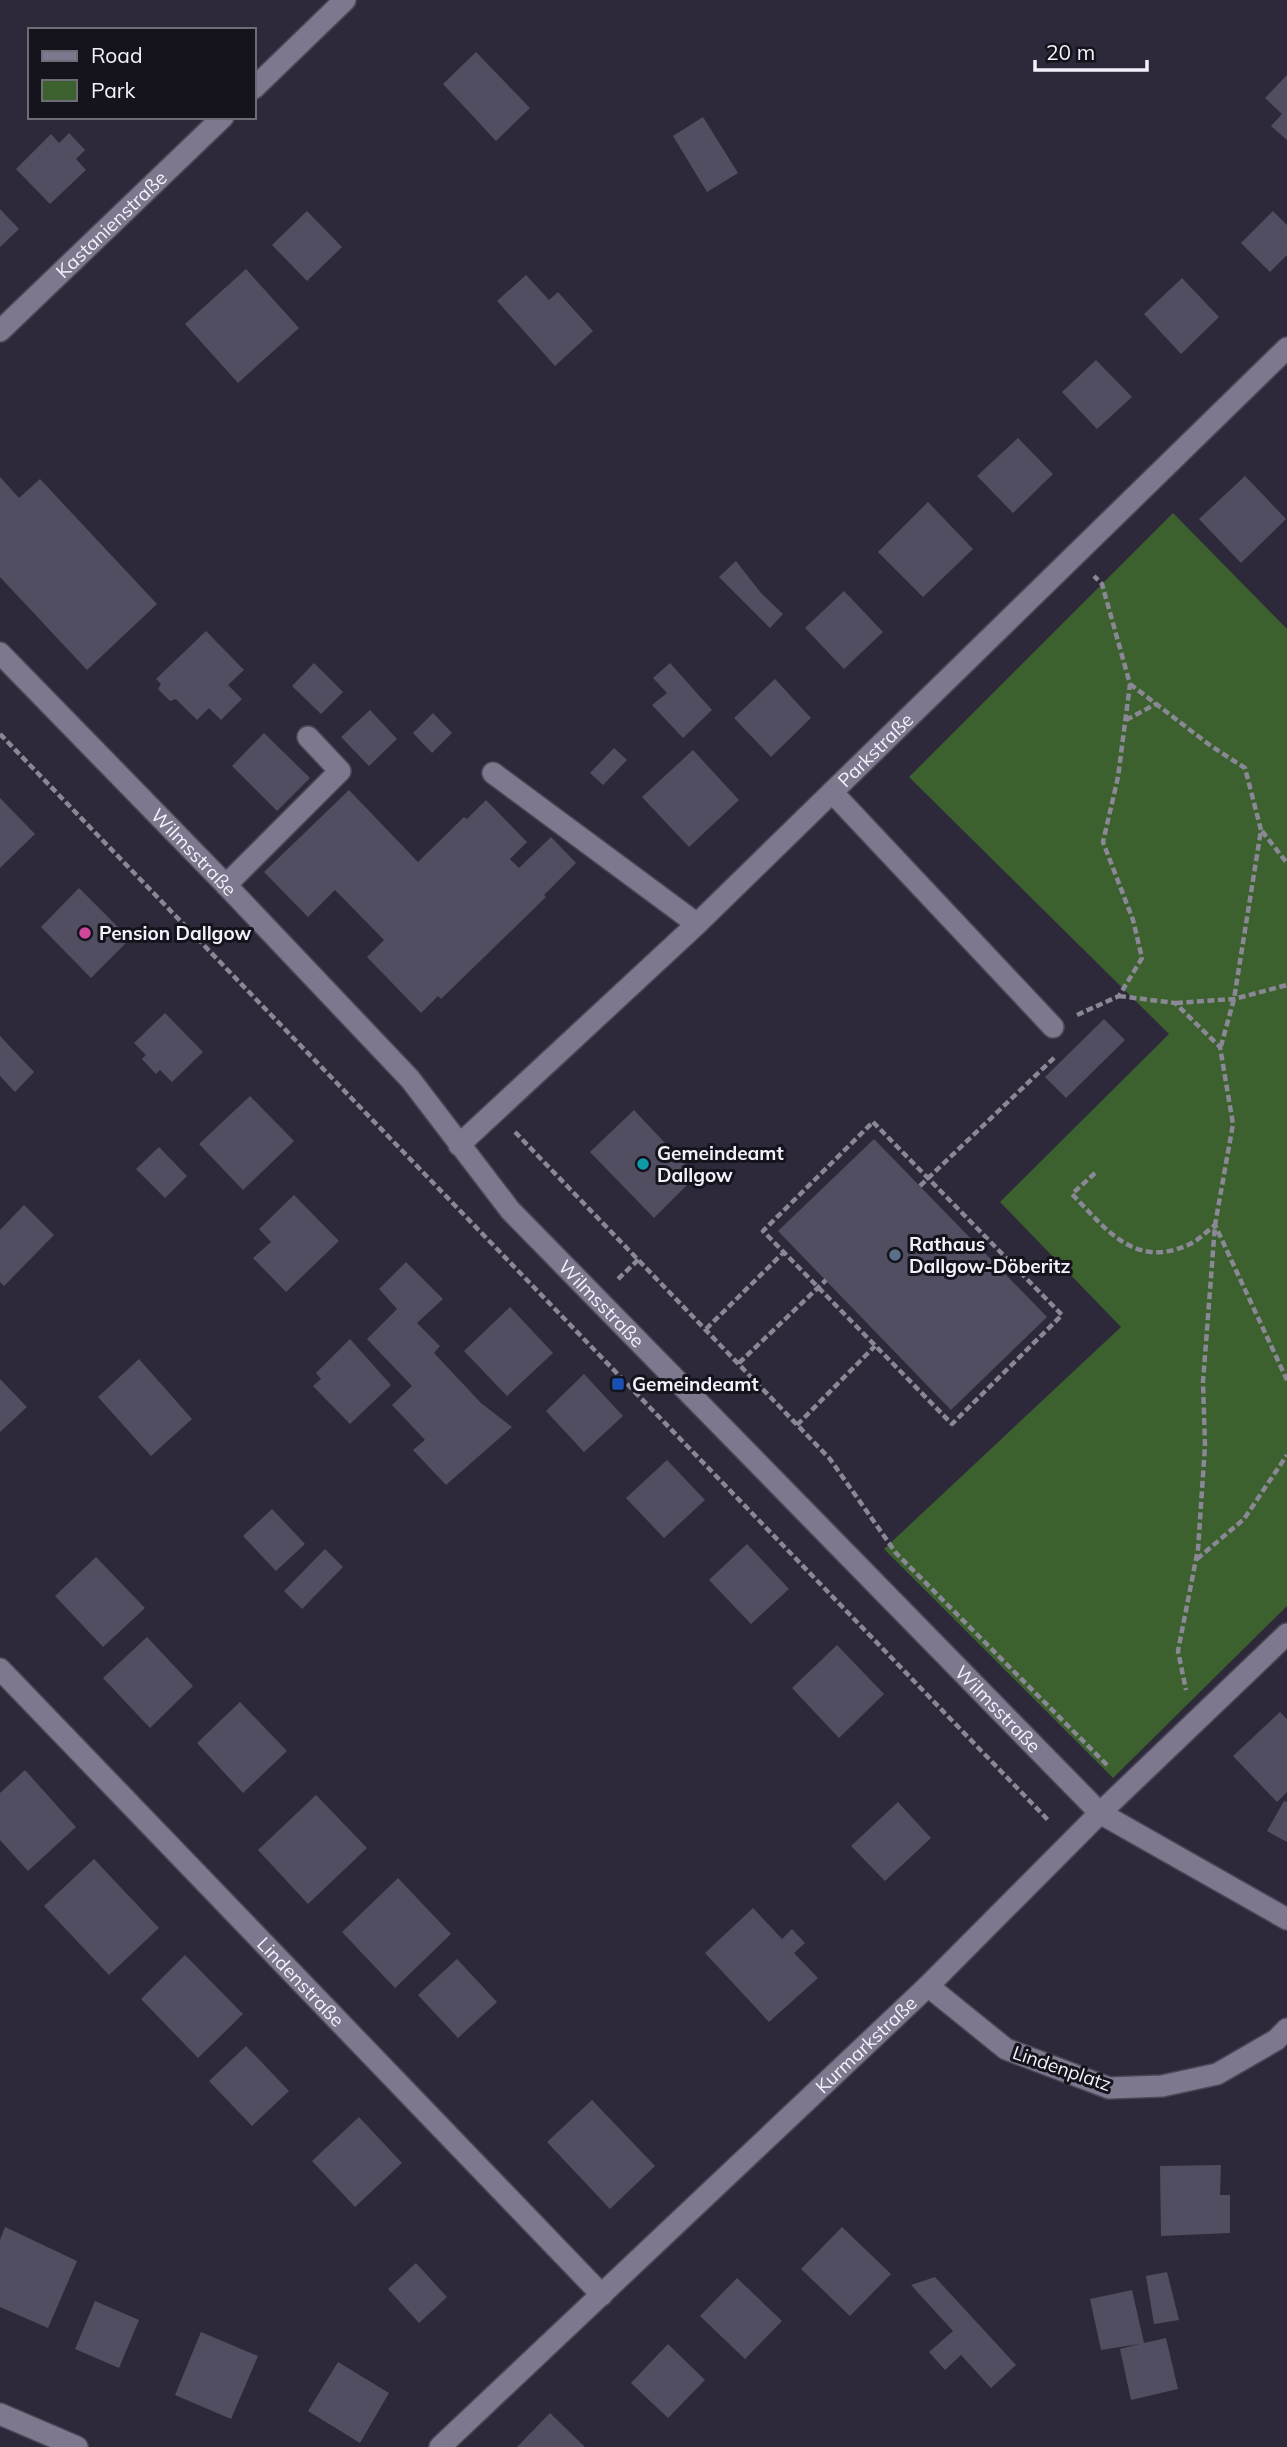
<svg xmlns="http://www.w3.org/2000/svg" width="1287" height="2447" font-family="Mulish,sans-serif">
<rect width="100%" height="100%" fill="#2d293a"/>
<path fill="#3c612e" d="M 1173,513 L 1287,629 L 1287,1606 L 1113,1778 L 884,1549 L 1121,1327 L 1000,1202 L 1169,1034 L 909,777 Z"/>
<path fill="#524e62" d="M 476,52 L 530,108 L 496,141 L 443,84 Z
M 1287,75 L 1287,140 L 1271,126 L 1282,114 L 1265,98 Z
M 703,117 L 738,173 L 707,192 L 673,136 Z
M 69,133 L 85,150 L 76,159 L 86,170 L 50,204 L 16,169 L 51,134 L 59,143 Z
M 0,209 L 19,229 L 0,247 Z
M 307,211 L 342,247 L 307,281 L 272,245 Z
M 1273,211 L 1287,225 L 1287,255 L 1270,272 L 1241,243 Z
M 246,269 L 299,328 L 238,383 L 185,324 Z
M 526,275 L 549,300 L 558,292 L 593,331 L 555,366 L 497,301 Z
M 1182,278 L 1219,317 L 1181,354 L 1144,314 Z
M 1096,360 L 1132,397 L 1097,429 L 1062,392 Z
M 1018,438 L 1053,474 L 1013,513 L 977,476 Z
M 1245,476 L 1286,519 L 1241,563 L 1199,519 Z
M 0,477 L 19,498 L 40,479 L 157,604 L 87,670 L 0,577 Z
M 928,502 L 973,549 L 923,597 L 878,552 Z
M 736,561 L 761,593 L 783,614 L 770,628 L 719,577 Z
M 844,591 L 883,632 L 844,669 L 805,628 Z
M 206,631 L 244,670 L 228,685 L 242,699 L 221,720 L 209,708 L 197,720 L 176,699 L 170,701 L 158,689 L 161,684 L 156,679 Z
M 314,663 L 343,692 L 321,714 L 292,686 Z
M 670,663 L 712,710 L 683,738 L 652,705 L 667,693 L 653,678 Z
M 775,679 L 811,718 L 771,757 L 734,718 Z
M 370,710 L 397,739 L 369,766 L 341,737 Z
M 433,713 L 452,733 L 432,753 L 413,733 Z
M 264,733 L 310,778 L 277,811 L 232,766 Z
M 614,748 L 627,760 L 603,785 L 590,773 Z
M 693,750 L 739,800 L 689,847 L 642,797 Z
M 349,790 L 418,862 L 464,817 L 467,819 L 486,800 L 527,842 L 510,859 L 519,868 L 551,837 L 576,863 L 544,895 L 546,897 L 441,999 L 438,996 L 421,1013 L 367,957 L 384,940 L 335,890 L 308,917 L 264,872 Z
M 0,798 L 35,834 L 0,868 Z
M 79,888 L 130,939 L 91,978 L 41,927 Z
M 165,1013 L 203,1052 L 172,1082 L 160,1070 L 156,1074 L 142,1059 L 146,1055 L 134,1043 Z
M 1104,1019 L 1125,1040 L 1066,1098 L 1045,1077 Z
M 0,1036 L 34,1072 L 15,1092 L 0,1076 Z
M 250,1096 L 294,1141 L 243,1190 L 199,1144 Z
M 634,1110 L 696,1176 L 654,1218 L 590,1152 Z
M 874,1139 L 1047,1317 L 951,1410 L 778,1231 Z
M 159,1147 L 187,1176 L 165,1198 L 136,1169 Z
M 294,1195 L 339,1241 L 286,1292 L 253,1258 L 271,1242 L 259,1229 Z
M 24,1205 L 54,1235 L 4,1286 L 0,1282 L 0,1230 Z
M 406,1262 L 443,1299 L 417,1323 L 440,1346 L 434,1353 L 481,1403 L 512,1427 L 446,1485 L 413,1450 L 425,1440 L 392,1405 L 412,1386 L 367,1339 L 397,1309 L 379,1289 Z
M 510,1307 L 553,1353 L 507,1396 L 464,1351 Z
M 350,1339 L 391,1385 L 350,1424 L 313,1386 L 321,1379 L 316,1373 Z
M 139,1359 L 192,1419 L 151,1456 L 98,1397 Z
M 584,1374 L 623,1416 L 584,1452 L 546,1411 Z
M 0,1379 L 27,1407 L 0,1432 Z
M 667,1460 L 705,1500 L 664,1538 L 626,1498 Z
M 272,1509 L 305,1544 L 276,1571 L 243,1536 Z
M 747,1544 L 789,1589 L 751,1624 L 709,1580 Z
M 325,1549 L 343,1567 L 302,1609 L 284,1591 Z
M 96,1557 L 145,1608 L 103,1647 L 55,1596 Z
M 147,1637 L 193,1686 L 150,1728 L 103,1678 Z
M 837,1645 L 884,1694 L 839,1738 L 792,1688 Z
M 240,1702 L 287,1751 L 243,1793 L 197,1743 Z
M 1280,1712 L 1287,1719 L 1287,1792 L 1277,1802 L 1233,1756 Z
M 25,1770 L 76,1827 L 28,1871 L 0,1840 L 0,1793 Z
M 316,1795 L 367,1848 L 308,1904 L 258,1850 Z
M 1284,1801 L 1287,1802 L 1287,1842 L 1267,1831 Z
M 898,1802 L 931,1838 L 885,1881 L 851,1846 Z
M 94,1859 L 159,1928 L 109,1975 L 44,1906 Z
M 398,1878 L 451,1934 L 395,1988 L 342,1932 Z
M 753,1908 L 782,1939 L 792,1929 L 805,1943 L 794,1953 L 818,1978 L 769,2022 L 705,1953 Z
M 185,1955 L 243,2014 L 198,2058 L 141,1999 Z
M 457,1959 L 497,2002 L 458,2038 L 418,1995 Z
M 246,2046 L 289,2091 L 252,2126 L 209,2081 Z
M 592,2100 L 655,2166 L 610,2209 L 547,2142 Z
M 359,2117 L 402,2163 L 355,2207 L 312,2161 Z
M 1221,2165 L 1220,2195 L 1230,2195 L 1230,2233 L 1161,2236 L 1160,2166 Z
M 5,2227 L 77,2261 L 48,2328 L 0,2307 L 0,2240 Z
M 842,2227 L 891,2274 L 850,2316 L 801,2269 Z
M 416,2263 L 447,2297 L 419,2323 L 388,2289 Z
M 1167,2272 L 1179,2320 L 1154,2324 L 1146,2276 Z
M 935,2277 L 1016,2365 L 991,2388 L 961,2355 L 945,2370 L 929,2352 L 953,2331 L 911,2285 Z
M 737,2278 L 782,2321 L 745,2359 L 700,2316 Z
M 1132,2290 L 1144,2343 L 1166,2338 L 1178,2389 L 1131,2400 L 1120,2349 L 1139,2344 L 1101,2350 L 1090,2299 Z
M 95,2301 L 139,2320 L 119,2368 L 75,2349 Z
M 201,2332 L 258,2356 L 231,2419 L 175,2395 Z
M 668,2344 L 705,2380 L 668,2418 L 631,2383 Z
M 338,2362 L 389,2393 L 360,2443 L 308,2411 Z
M 550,2413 L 585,2447 L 517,2447 Z"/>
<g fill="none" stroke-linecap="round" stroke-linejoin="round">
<defs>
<g id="minor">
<path d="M 254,88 L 345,0"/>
<path id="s1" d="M 0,331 L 223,117"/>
<path id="s2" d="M 0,653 L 226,885 L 410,1079 L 510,1210 L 1100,1813 L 1287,1919"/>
<path d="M 493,773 L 697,924"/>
<path d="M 832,792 L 1053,1027"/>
<path d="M 226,885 L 340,771 L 308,737"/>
<path id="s3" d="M 459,1145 L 697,924 L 1287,348"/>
<path id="s4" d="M 0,1669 L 602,2295"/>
<path d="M 928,1986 L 1006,2049 L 1109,2088 L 1162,2086 L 1217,2074 L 1276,2040 L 1287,2029"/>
<path d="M 0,2414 L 77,2447"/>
<path id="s5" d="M 440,2447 L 928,1986 L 1100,1813 L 1287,1634"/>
</g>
</defs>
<use href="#minor" stroke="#4b4756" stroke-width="24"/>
<path stroke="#8b8896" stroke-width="4.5" stroke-dasharray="7 3.5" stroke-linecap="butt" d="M 1130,684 L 1211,746 L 1245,768 L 1261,830 L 1234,999 L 1221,1046
M 1126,720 L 1156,704
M 0,734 L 1049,1821
M 1262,831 L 1287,863
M 1119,996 L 1175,1003 L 1220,1047 L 1233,1124 L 1215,1225 L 1203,1382 L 1205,1446 L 1198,1549 L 1178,1651 L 1186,1690
M 1176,1003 L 1234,999 L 1287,985
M 1077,1015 L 1119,996 L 1142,958 L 1133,920 L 1103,842 L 1118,777 L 1130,684 L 1102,584 L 1094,576
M 873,1122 L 1062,1315 L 952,1424 L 763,1231 Z
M 515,1132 L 830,1459 L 896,1553 L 1108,1766
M 1095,1173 L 1072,1194 C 1106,1229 1134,1269 1188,1245 C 1198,1241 1207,1231 1215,1225 L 1287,1380
M 920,1186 L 1056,1056
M 618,1279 L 639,1259
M 706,1329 L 784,1252
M 739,1363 L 826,1280
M 797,1425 L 875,1346
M 1197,1559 L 1244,1519 L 1287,1455"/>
<use href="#minor" stroke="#7d788d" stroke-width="21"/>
</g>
<circle fill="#d1479c" stroke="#15131b" stroke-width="2.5" cx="85" cy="933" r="7"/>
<circle fill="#0f9aa8" stroke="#15131b" stroke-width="2.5" cx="643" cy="1164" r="7"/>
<circle fill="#5c6f8a" stroke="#15131b" stroke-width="2.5" cx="895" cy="1255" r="7"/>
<rect fill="#1a4fb4" stroke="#15131b" stroke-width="2.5" x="611" y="1377" width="14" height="14" rx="3.5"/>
<g text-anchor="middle" stroke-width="6" stroke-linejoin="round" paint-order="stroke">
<g font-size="19" fill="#f3f1fc" stroke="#15131b">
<text dy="7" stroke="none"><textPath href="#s1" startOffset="154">Kastanienstraße</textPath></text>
<text dy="7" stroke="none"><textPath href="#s3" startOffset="574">Parkstraße</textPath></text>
<text dy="7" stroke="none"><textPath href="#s2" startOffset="278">Wilmsstraße</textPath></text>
<text dy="7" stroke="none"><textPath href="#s2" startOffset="887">Wilmsstraße</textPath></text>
<text dy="7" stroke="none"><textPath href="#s2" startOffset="1454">Wilmsstraße</textPath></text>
<text dy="7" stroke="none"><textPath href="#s4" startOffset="434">Lindenstraße</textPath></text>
<text dy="7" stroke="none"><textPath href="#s5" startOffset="586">Kurmarkstraße</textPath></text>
<text transform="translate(1062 2068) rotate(19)" y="7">Lindenplatz</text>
</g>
<g font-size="19" font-weight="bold" fill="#f3f1fc" stroke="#15131b" text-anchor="start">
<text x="99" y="940">Pension Dallgow</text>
<text x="657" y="1160">Gemeindeamt<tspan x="657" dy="22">Dallgow</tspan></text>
<text x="909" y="1251">Rathaus<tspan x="909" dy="22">Dallgow-Döberitz</tspan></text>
<text x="632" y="1391">Gemeindeamt</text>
</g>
</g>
<rect x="28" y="28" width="228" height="91" fill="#15131b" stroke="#6e6c75" stroke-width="2"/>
<rect x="42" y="51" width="35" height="10" fill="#7d788d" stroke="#6e6c75" stroke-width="2"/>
<text x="91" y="63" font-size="21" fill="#f3f1fc">Road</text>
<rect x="42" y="80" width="35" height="21" fill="#3c612e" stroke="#6e6c75" stroke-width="2"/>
<text x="91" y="98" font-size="21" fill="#f3f1fc">Park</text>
<path d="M1035 60v10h112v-10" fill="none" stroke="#f3f1fc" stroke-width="3.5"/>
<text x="1046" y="60" font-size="21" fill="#f3f1fc" stroke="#15131b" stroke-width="5" paint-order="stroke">20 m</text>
</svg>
